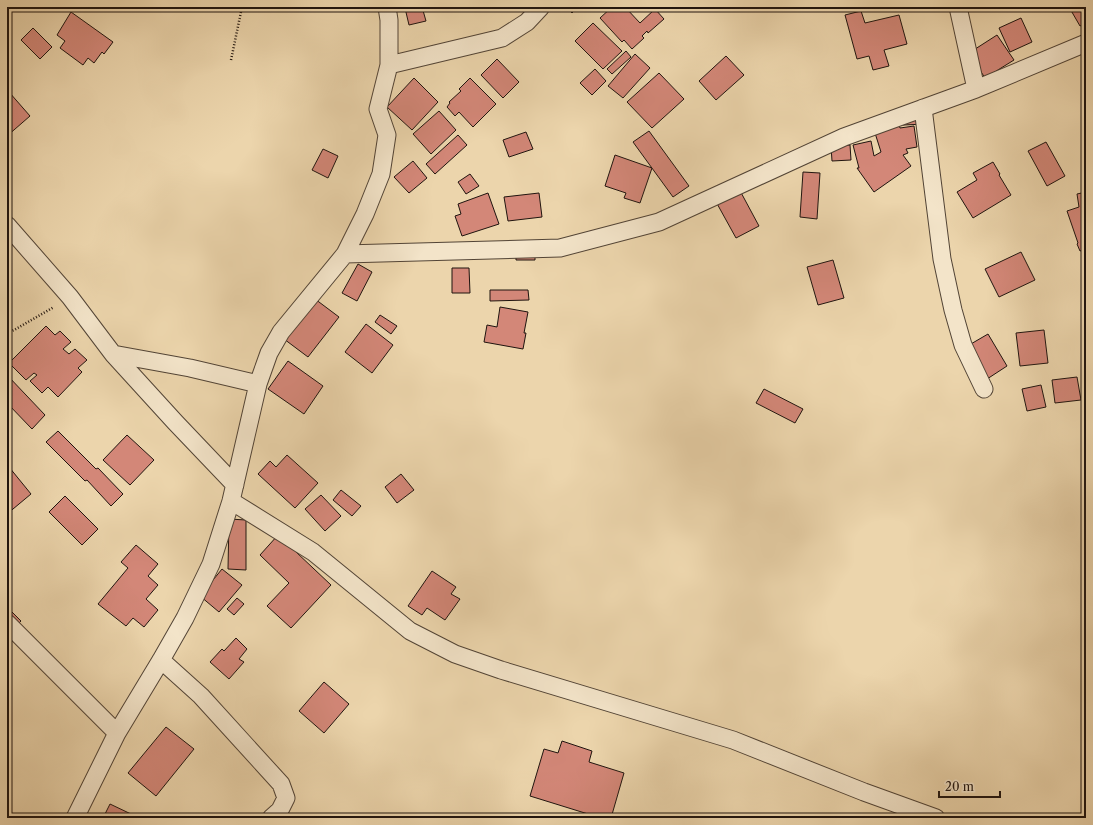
<svg xmlns="http://www.w3.org/2000/svg" width="1093" height="825" font-family="'Libre Caslon Text',serif">
<rect width="100%" height="100%" fill="#ecd5ac"/>
<filter id="stains"><feTurbulence type="fractalNoise" baseFrequency=".005" numOctaves="4"/><feColorMatrix values="0 0 0 0 .2 0 0 0 0 .09 0 0 0 0 .02 0 0 0 .5 -.17"/></filter>
<radialGradient id="worn" r=".72"><stop offset=".6" stop-color="#630" stop-opacity="0"/><stop offset="1" stop-color="#630" stop-opacity=".3"/></radialGradient>
<path fill="#d38778" stroke="#1f140f" d="M 411,7 L 422,7 L 426,21 L 409,25 L 405,8 Z
M 566,7 L 578,7 L 572,13 Z
M 612,7 L 625,7 L 640,23 L 655,9 L 664,19 L 648,33 L 647,31 L 642,36 L 644,38 L 632,49 L 624,40 L 622,42 L 600,18 Z
M 1069,7 L 1086,7 L 1086,23 L 1080,26 Z
M 861,11 L 865,23 L 899,15 L 907,44 L 884,50 L 889,66 L 873,70 L 869,56 L 857,59 L 845,15 Z
M 71,12 L 113,42 L 104,54 L 102,52 L 94,63 L 88,58 L 83,65 L 60,48 L 65,41 L 57,35 Z
M 1021,18 L 1032,42 L 1010,52 L 999,28 Z
M 593,23 L 622,51 L 603,69 L 575,41 Z
M 33,28 L 52,47 L 40,59 L 21,40 Z
M 997,35 L 1014,60 L 985,78 L 969,53 Z
M 626,51 L 631,57 L 612,74 L 607,69 Z
M 635,54 L 650,68 L 623,98 L 608,86 Z
M 726,56 L 744,75 L 716,100 L 699,81 Z
M 497,59 L 519,82 L 503,98 L 481,75 Z
M 595,69 L 606,81 L 592,95 L 580,83 Z
M 659,73 L 684,99 L 652,128 L 627,102 Z
M 414,78 L 438,102 L 412,130 L 387,107 Z
M 470,78 L 496,104 L 473,127 L 459,112 L 455,116 L 447,107 L 450,103 L 449,102 L 461,91 L 459,89 Z
M 9,92 L 30,116 L 7,136 L 7,94 Z
M 439,111 L 456,130 L 431,154 L 413,134 Z
M 927,115 L 927,124 L 903,125 L 903,116 Z
M 899,125 L 900,128 L 914,126 L 917,147 L 906,149 L 908,153 L 903,155 L 911,166 L 874,192 L 857,168 L 859,168 L 853,145 L 871,141 L 874,156 L 881,152 L 875,133 Z
M 649,131 L 689,186 L 673,197 L 633,142 Z
M 526,132 L 533,149 L 509,157 L 503,140 Z
M 458,135 L 467,145 L 435,174 L 426,164 Z
M 1046,142 L 1065,176 L 1047,186 L 1028,151 Z
M 850,145 L 851,160 L 832,161 L 831,146 Z
M 323,149 L 338,156 L 328,178 L 312,170 Z
M 615,155 L 652,168 L 640,203 L 624,198 L 626,193 L 605,186 Z
M 413,161 L 427,178 L 409,193 L 394,177 Z
M 993,162 L 1000,174 L 999,175 L 1011,195 L 973,218 L 957,192 L 977,180 L 973,173 Z
M 803,172 L 820,173 L 817,219 L 800,217 Z
M 470,174 L 479,186 L 466,194 L 458,182 Z
M 738,187 L 759,226 L 736,238 L 715,200 Z
M 1086,192 L 1086,254 L 1083,250 L 1080,251 L 1077,244 L 1078,243 L 1067,211 L 1079,207 L 1077,194 Z
M 488,193 L 499,224 L 462,236 L 455,216 L 461,214 L 458,204 Z
M 539,193 L 542,217 L 508,221 L 504,197 Z
M 516,250 L 535,250 L 535,260 L 516,260 Z
M 1021,252 L 1035,280 L 999,297 L 985,269 Z
M 833,260 L 844,298 L 818,305 L 807,267 Z
M 358,264 L 372,272 L 357,301 L 342,293 Z
M 452,268 L 469,268 L 470,293 L 452,293 Z
M 490,290 L 528,290 L 529,300 L 490,301 Z
M 315,299 L 339,317 L 308,357 L 284,339 Z
M 500,307 L 528,312 L 524,333 L 526,333 L 523,349 L 484,342 L 487,325 L 497,327 Z
M 380,315 L 397,326 L 391,334 L 375,322 Z
M 366,324 L 393,345 L 372,373 L 345,352 Z
M 46,326 L 55,335 L 60,331 L 71,342 L 63,349 L 69,354 L 75,349 L 87,360 L 78,368 L 82,372 L 58,397 L 48,387 L 42,393 L 30,381 L 37,375 L 34,373 L 26,380 L 9,363 Z
M 1044,330 L 1048,363 L 1020,366 L 1016,333 Z
M 988,334 L 1007,366 L 984,381 L 964,348 Z
M 288,361 L 323,386 L 304,414 L 268,389 Z
M 7,375 L 45,415 L 32,429 L 7,403 Z
M 1077,377 L 1081,400 L 1055,403 L 1052,380 Z
M 1041,385 L 1046,407 L 1027,411 L 1022,389 Z
M 764,389 L 803,409 L 795,423 L 756,403 Z
M 58,431 L 96,469 L 98,468 L 123,494 L 111,506 L 87,480 L 85,481 L 46,442 Z
M 127,435 L 154,460 L 130,485 L 103,460 Z
M 287,455 L 318,483 L 295,508 L 258,474 L 270,461 L 276,467 Z
M 9,467 L 31,494 L 7,514 L 7,469 Z
M 401,474 L 414,490 L 397,503 L 385,487 Z
M 341,490 L 361,506 L 352,516 L 333,500 Z
M 321,495 L 341,516 L 325,531 L 305,509 Z
M 65,496 L 98,529 L 82,545 L 49,512 Z
M 229,519 L 246,520 L 246,570 L 228,569 Z
M 278,535 L 331,585 L 291,628 L 267,606 L 289,583 L 260,555 Z
M 136,545 L 158,564 L 148,576 L 158,585 L 146,599 L 158,610 L 144,627 L 133,618 L 126,626 L 98,604 L 128,568 L 121,562 Z
M 222,569 L 242,585 L 219,612 L 200,596 Z
M 432,571 L 456,587 L 451,594 L 460,599 L 445,620 L 427,608 L 422,615 L 408,606 Z
M 237,598 L 244,604 L 234,615 L 227,609 Z
M 10,610 L 21,621 L 18,624 L 7,614 Z
M 236,638 L 247,649 L 239,659 L 244,662 L 229,679 L 210,662 L 222,649 L 224,651 Z
M 324,682 L 349,704 L 324,733 L 299,711 Z
M 166,727 L 194,749 L 156,796 L 128,773 Z
M 562,741 L 592,751 L 589,762 L 624,773 L 611,818 L 601,818 L 530,796 L 544,749 L 558,753 Z
M 110,804 L 131,814 L 129,818 L 103,818 Z"/>
<g fill="none" stroke-linecap="round" stroke-linejoin="round">
<defs>
<path id="street" d="M 958,7 L 976,89
M 389,65 L 502,38 L 527,22 L 541,7
M 923,108 L 942,259 L 953,310 L 963,345 L 984,389
M 7,225 L 70,297 L 113,354 L 175,422 L 235,485
M 345,254 L 560,248 L 659,222 L 844,137 L 976,89 L 1086,43
M 113,354 L 190,368 L 258,384
M 231,501 L 313,552 L 410,631 L 455,654 L 501,670 L 733,740 L 864,792 L 936,818
M 7,623 L 117,733
M 161,660 L 201,696 L 281,784 L 286,798 L 280,810 L 271,818
M 75,818 L 117,733 L 161,660 L 185,618 L 211,564 L 231,501 L 258,384 L 269,353 L 281,332 L 345,254 L 365,214 L 381,174 L 387,135 L 378,109 L 389,65 L 389,20 L 387,7"/>
</defs>
<use href="#street" stroke="#524436" stroke-width="19"/>
<path stroke="#1f140f" stroke-width="2.5" stroke-dasharray="1 2" stroke-linecap="butt" d="M 231,60 L 242,7
M 7,333 L 14,330 L 54,307"/>
<use href="#street" stroke="#f3e4c9" stroke-width="17"/>
</g>
<rect width="1093" height="825" fill="none" stroke="#ecd5ac" stroke-width="24"/>
<rect x="8" y="8" width="1077" height="809" fill="none" stroke="#1f140f" stroke-width="2"/>
<rect x="12" y="12" width="1069" height="801" fill="none" stroke="#1f140f"/>
<path d="M939 791v6h61v-6" fill="none" stroke="#1f140f" stroke-width="2"/>
<text x="945" y="791" font-size="12" fill="#1f140f" stroke="#f3e4c9" stroke-width="3" paint-order="stroke">20 m</text>
<rect width="100%" height="100%" filter="url(#stains)"/>
<rect width="100%" height="100%" fill="url(#worn)"/>
</svg>
